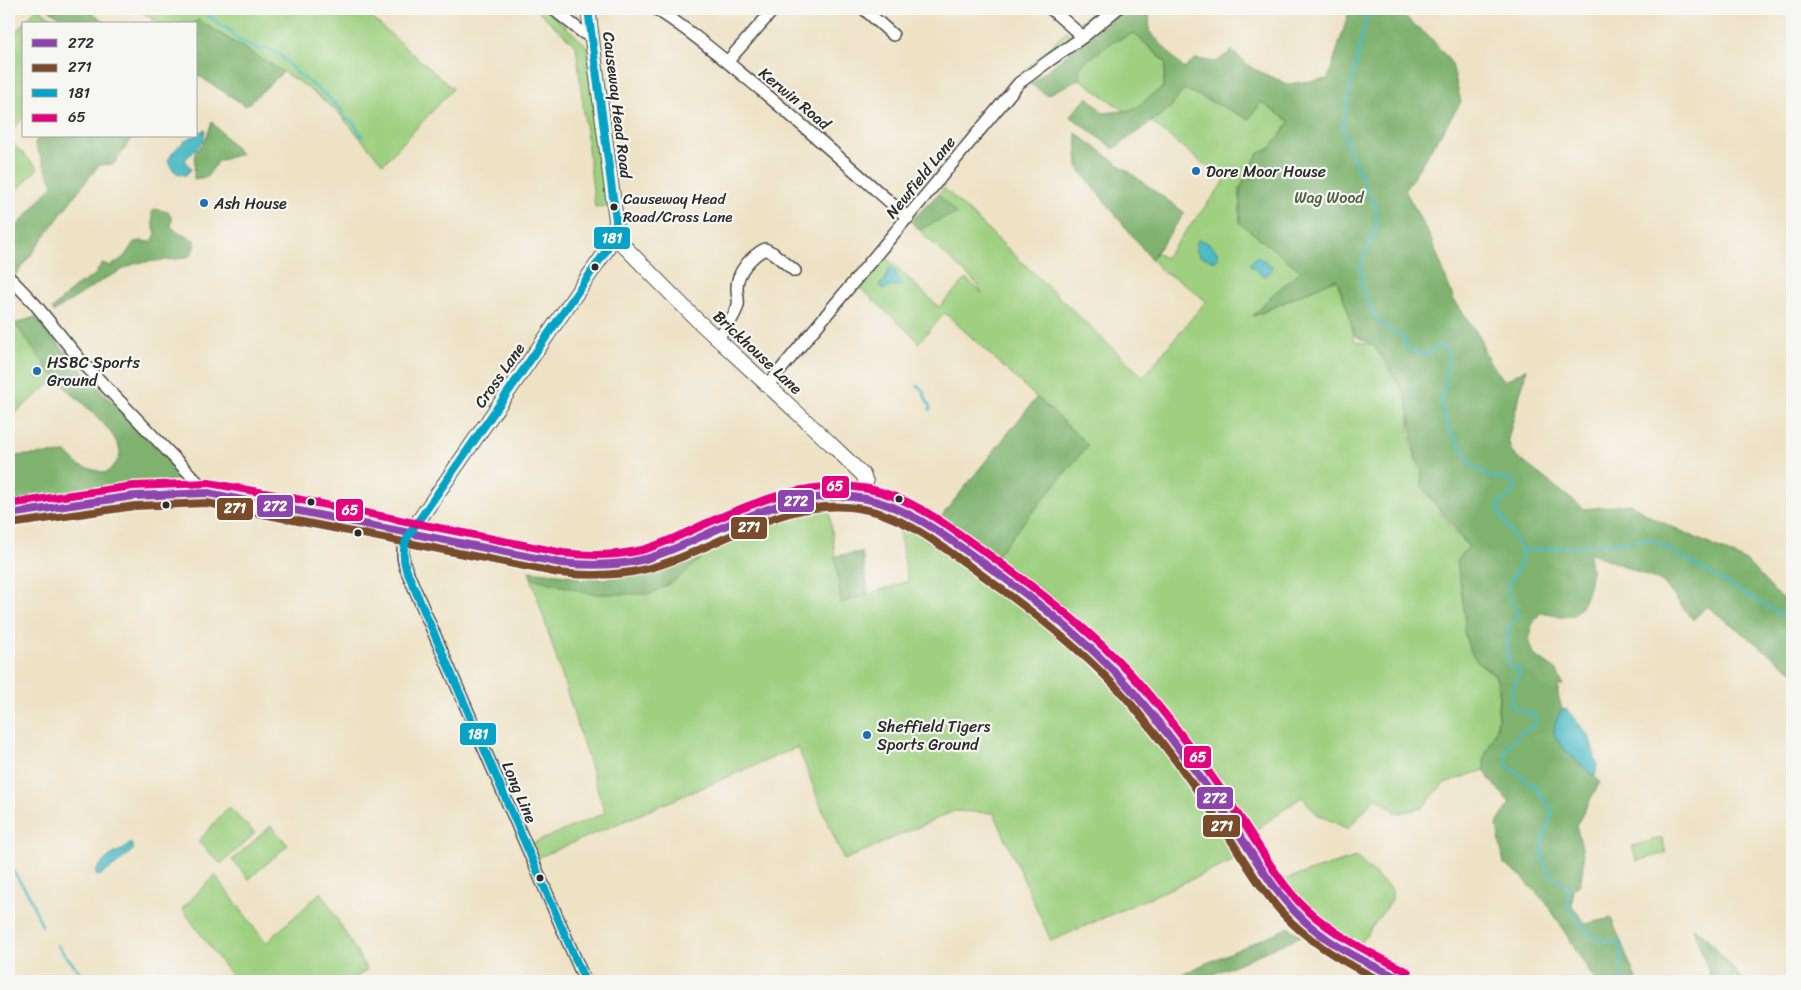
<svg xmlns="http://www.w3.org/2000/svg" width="1801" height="990" font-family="Sriracha,sans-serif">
<rect width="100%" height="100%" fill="#f6f6f2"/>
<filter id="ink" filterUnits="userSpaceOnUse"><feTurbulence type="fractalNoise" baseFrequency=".02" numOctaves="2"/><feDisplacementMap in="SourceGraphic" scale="10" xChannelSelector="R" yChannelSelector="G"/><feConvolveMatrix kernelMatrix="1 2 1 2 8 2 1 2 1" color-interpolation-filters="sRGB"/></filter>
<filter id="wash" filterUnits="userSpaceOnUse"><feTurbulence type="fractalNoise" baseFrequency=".0096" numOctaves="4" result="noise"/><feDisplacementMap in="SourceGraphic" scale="20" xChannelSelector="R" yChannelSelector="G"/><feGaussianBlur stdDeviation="1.12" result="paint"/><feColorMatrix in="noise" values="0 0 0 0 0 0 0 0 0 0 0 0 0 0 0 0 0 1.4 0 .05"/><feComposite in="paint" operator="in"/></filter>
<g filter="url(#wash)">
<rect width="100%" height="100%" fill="#eee2c5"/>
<path fill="#9ed080" stroke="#647e56" d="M 36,9 L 40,9 L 59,24 L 24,24 L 24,117 L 15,127 L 9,121 L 9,41 Z
M 137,9 L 362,9 L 453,89 L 383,164 L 336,110 L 304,85 L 198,20 L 192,24 L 160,24 Z
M 536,9 L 546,9 L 587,46 L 608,206 L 595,207 L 576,46 Z
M 1095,9 L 1109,9 L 1090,26 L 1083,27 L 1077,22 L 1083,20 Z
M 1067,31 L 1070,34 L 1067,42 L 1020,75 Z
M 1134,33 L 1166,63 L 1163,87 L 1133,110 L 1124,111 L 1080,79 L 1079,66 L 1111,43 Z
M 1184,88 L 1249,119 L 1261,102 L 1290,122 L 1271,148 L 1258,154 L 1240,188 L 1240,223 L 1302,271 L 1272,295 L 1255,316 L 1336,279 L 1348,310 L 1355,341 L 1374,346 L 1405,394 L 1409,411 L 1410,437 L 1416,459 L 1422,470 L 1422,486 L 1451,527 L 1469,547 L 1461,554 L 1465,617 L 1464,632 L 1478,662 L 1495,675 L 1499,689 L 1497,725 L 1494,739 L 1486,753 L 1484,762 L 1485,770 L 1444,783 L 1422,808 L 1398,813 L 1376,797 L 1348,829 L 1317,814 L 1302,797 L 1254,831 L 1225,789 L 1226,782 L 1220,776 L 1213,776 C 1179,718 1134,667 1083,623 C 1072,614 1062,604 1051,596 C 1033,582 1013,570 995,557 L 1088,445 L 945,313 L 918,343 L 912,335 L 858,286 L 882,257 L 890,261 L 939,307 L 966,279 L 982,293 L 978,285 L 923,234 L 911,221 L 944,188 L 1143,377 L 1206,301 L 1179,280 L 1164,273 L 1151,259 L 1156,253 L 1165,258 L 1225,181 L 1151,122 L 1171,107 Z
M 9,140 L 38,168 L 9,199 Z
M 35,317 L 75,363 L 9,418 L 9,324 L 15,324 Z
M 829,508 L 841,603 L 908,581 L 898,526 L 899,521 L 994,587 L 1089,662 L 1135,710 L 1199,793 L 1242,857 L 1051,941 L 994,813 L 954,811 L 844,860 L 820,804 L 798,747 L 537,858 L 531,844 L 605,813 L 529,571 L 598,589 L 611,590 L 728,537 L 788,517 Z
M 228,807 L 255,833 L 221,864 L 198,842 Z
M 271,826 L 288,845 L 249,879 L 232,860 Z
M 1662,838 L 1666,853 L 1636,861 L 1632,846 Z
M 1356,857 L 1392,890 L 1392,899 L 1361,943 L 1357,945 C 1330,926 1300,910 1283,880 Z
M 215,875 L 266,943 L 321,892 L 367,970 L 350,981 L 235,981 L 182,909 Z"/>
<path fill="#7eb26e" stroke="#546e4c" d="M 48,9 L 86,9 L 108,24 L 70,24 Z
M 1124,9 L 1150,9 L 1149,31 L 1184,69 L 1195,59 L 1216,62 L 1232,51 L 1252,68 L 1287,84 L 1328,79 L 1350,9 L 1394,9 L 1431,38 L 1452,64 L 1461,102 L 1405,190 L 1432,241 L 1454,300 L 1480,337 L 1484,351 L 1490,362 L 1505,381 L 1527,368 L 1508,439 L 1512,453 L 1584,509 L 1631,504 L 1651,517 L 1746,561 L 1775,592 L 1792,605 L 1792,671 L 1707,606 L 1693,620 L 1663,582 L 1589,552 C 1589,559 1592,568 1591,575 C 1590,587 1583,612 1571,616 C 1561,619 1550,611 1540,613 L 1532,625 L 1529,642 L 1533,654 L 1557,671 L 1563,685 L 1558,686 L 1558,695 L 1562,709 C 1558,716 1554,724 1554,732 C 1556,748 1589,769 1600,782 L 1576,826 C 1583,851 1586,857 1580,883 L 1573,888 L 1572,906 L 1586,924 L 1611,918 L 1637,981 L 1595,981 L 1548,905 L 1521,876 L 1504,864 L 1497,827 L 1498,822 L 1510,803 L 1490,780 L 1485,770 L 1484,762 L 1486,753 L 1497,728 L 1500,685 L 1495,675 L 1478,662 L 1470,652 L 1464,632 L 1465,617 L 1457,561 L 1461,554 L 1469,547 L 1422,486 L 1422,470 L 1416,459 L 1409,411 L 1405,394 L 1387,363 L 1374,346 L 1354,335 L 1348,310 L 1336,279 L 1253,316 L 1272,295 L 1301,271 L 1240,223 L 1240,189 L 1258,154 L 1271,148 L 1290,122 L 1261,102 L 1249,119 L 1184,89 L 1171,107 L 1114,149 L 1070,116 L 1088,97 L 1103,113 L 1133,110 L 1163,87 L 1166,62 L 1134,33 L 1111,43 L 1079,66 L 1080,79 L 1047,95 L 1030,84 Z
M 198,20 L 283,72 L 246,106 L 196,74 L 196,24 L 192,24 Z
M 212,122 L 241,154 L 218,161 L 207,177 L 194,179 L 195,153 L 204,143 Z
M 1076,133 L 1185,213 L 1151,259 L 1078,168 Z
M 38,136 L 134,136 L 114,164 L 99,165 L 79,190 L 16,275 L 9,267 L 9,235 L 53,185 L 35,144 Z
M 938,194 L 957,214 L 943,218 L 919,230 L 911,221 Z
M 155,209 L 168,212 L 172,219 L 171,226 C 180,237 188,235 196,242 L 191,255 L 186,258 L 136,263 L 104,279 L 54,312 L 52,309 L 75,287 L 95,275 L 102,263 L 111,266 L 124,257 L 134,242 L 140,241 L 152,242 L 156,234 L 153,224 L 152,212 Z
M 35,317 L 75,363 L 178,470 L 180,474 L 179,479 L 9,506 L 9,456 L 67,453 L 80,466 L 106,473 C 112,467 121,461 120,451 C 115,427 73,397 57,379 C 41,362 29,342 15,324 Z
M 1037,397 L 1088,445 L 995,557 L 940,518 Z
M 722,540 L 676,580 L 651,594 L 592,594 L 532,578 L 529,571 L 605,579 L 660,566 Z
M 862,552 L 868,594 L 841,603 L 835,556 Z
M 1289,927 L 1301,936 L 1198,981 L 1166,981 Z
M 1693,928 L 1703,934 L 1744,981 L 1712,981 Z"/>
<path fill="#4dbbc6" stroke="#3c7378" d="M 205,129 L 203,142 L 185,160 L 191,169 L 186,175 C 176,175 171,169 168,161 C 172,151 186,137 196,136 L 196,134 Z
M 1199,240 C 1209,242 1217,248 1219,258 L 1215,261 L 1200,256 L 1196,251 L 1196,241 Z
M 1257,256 L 1272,266 L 1272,269 L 1267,275 L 1264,276 L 1251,266 L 1250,263 Z
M 891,267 L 903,283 L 901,286 L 892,286 L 884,290 L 879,284 L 884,282 L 889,269 Z
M 1562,709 L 1567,710 L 1589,736 L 1597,764 L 1595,776 C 1584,766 1556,746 1554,732 C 1554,724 1558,716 1562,709 Z
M 129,844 L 132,844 L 134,849 L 117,864 L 99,876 L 96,875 L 96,871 C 101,864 107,857 115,853 C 120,850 125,850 129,844 Z"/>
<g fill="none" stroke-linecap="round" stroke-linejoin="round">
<path stroke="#4dbbc6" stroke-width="2.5" d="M 201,9 C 205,17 215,17 221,26 L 230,30 L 235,37 L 241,41 L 258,49 L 267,48 L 280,55 L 297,73 L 328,97 L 341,110 L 345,118 L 353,122 L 362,136
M 201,9 L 208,11 L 216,9
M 1368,9 L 1343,123 L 1347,145 L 1376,209 L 1376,229 L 1360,265 L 1362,286 L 1370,308 L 1382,325 L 1404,338 L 1406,348 L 1426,355 L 1440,344 L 1446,348 L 1448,356 L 1446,382 L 1441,402 L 1448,427 L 1473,466 L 1493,478 L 1508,479 L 1516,485 L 1514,493 L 1500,502 L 1498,510 L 1522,551 L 1521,563 L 1508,585 L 1507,592 L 1519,616 C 1502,627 1509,643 1508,661 L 1509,666 L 1520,670 C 1518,680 1504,700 1515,709 C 1521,712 1529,713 1535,715 L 1536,722 L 1532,728 L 1520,733 L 1506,749 L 1505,755 L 1507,765 L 1534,786 L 1552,811 C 1549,830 1538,840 1544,860 C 1545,865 1547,870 1550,874 C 1555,880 1563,882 1569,887 C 1569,892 1567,898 1568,903 C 1571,914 1589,935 1599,939 C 1607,943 1614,938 1621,946 L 1623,981
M 917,386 C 926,390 923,397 929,404
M 930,410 L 930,406
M 1522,551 L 1651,539 L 1792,621
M 9,865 L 29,895 L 42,926
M 57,945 L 87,981"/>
</g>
</g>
<g filter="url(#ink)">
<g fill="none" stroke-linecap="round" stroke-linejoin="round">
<defs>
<path id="minor" d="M 553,9 L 582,32 L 592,38
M 656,9 C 694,33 727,62 761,90 C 811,132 859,175 908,218
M 864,9 L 893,35
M 1051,9 L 1083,37
M 727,62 L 774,9
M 9,277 L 34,303 L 82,362 L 208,493
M 717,338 C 725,330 735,316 738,305 C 739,300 737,294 737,289 C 736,273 751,256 765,249 L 773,253 L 795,271
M 768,385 L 1019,83 L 1050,60 L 1083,37 L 1117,9
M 410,533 C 402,546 401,554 406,569 L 585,981"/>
<path id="tertiary" d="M 614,236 L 696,319 L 831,444 L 863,475 L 866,482 L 866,499
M 410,533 L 606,251 L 615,232 L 616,220 L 588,9"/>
<path id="primary" d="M 9,514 L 134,496 L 186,493 L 208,493 L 280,506 L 561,563 C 593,567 625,566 655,556 C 679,548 701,536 723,527 C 766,508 820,489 867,499 C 911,509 942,534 977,559 C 996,572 1014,587 1032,601 C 1070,630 1107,660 1138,697 C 1173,739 1204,783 1235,828 C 1254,857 1272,890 1297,914 C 1327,944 1366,963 1404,981"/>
</defs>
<use href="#minor" stroke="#484642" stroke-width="14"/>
<use href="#tertiary" stroke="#484642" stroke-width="16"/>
<use href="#primary" stroke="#484642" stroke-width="20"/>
<use href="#minor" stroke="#fff" stroke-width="11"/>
<use href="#tertiary" stroke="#fff" stroke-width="14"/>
<use href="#primary" stroke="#fff" stroke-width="18"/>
<defs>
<path id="bus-1" d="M 9,514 L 134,496 L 208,493 L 561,563 C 589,566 617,566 645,559 C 667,553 688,543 709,533 C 757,511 813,488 867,499 C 910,508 946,537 982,562 C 1043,605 1104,654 1151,713 C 1181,750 1209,789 1235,828 C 1258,862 1277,898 1309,925 C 1337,949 1371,965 1404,981"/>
<path id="bus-2" d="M 10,524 L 135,506 L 207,503 L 559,573 C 588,576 618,576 646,569 C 719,550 783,494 863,509 C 904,516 938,544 971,567 C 1027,607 1088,653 1132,705 C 1166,746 1198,790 1227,834 C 1247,864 1265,897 1291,922 C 1317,947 1349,965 1381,981"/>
<path id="bus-3" d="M 585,981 L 406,569 C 402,555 403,545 410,533 L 606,251 L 615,232 L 616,220 L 588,9"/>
<path id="bus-4" d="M 9,504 L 133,486 L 209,483 L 282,496 L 563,553 C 589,556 616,556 642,550 C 664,544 685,533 705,524 C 756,501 813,478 869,489 C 913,498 949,527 985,552 C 1040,591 1102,639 1145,690 C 1181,732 1213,777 1243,822 C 1263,852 1279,883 1305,908 C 1335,936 1372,954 1408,972"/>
</defs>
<use href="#bus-1" stroke="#f6f6f2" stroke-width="11"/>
<use href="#bus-2" stroke="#f6f6f2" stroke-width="11"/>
<use href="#bus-3" stroke="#f6f6f2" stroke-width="11"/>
<use href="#bus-4" stroke="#f6f6f2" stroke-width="11"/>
<use href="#bus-1" stroke="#8e44ad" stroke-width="8"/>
<use href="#bus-2" stroke="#7a4b2a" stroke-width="8"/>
<use href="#bus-3" stroke="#02a3c6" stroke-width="8"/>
<use href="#bus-4" stroke="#e5007d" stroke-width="8"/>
</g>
</g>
<g fill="#1f6fb2" stroke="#f6f6f2" stroke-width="2">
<circle cx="1196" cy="171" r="5"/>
<circle cx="204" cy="203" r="5"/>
<circle cx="37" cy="371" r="5"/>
<circle cx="867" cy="735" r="5"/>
</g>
<g fill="#2b2b2b" stroke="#f6f6f2" stroke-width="2">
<circle cx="614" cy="207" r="4.5"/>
<circle cx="595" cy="267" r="4.5"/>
<circle cx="899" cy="499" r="4.5"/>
<circle cx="311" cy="502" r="4.5"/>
<circle cx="166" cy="505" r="4.5"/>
<circle cx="358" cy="533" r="4.5"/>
<circle cx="540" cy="878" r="4.5"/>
</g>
<g text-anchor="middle" stroke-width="4.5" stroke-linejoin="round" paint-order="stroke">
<g font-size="15" fill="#2b2b2b" stroke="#f6f6f2" text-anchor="start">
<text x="623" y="204">Causeway Head<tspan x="623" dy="18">Road/Cross Lane</tspan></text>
</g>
<g font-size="16" fill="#2b2b2b" stroke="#f6f6f2">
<text transform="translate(795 98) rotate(40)" y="6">Kerwin Road</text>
<text transform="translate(618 105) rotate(83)" y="6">Causeway Head Road</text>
<text transform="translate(920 177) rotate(-51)" y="6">Newfield Lane</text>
<text transform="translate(758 352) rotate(43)" y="6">Brickhouse Lane</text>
<text transform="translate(499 375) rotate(-55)" y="6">Cross Lane</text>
<text transform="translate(520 792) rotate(67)" y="6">Long Line</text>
</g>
<g font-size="16" fill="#2b2b2b" stroke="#f6f6f2" text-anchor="start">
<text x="1206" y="177">Dore Moor House</text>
<text x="214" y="209">Ash House</text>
<text x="47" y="368">HSBC Sports<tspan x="47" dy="18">Ground</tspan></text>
<text x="877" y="732">Sheffield Tigers<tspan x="877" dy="18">Sports Ground</tspan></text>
</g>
<g font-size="16" fill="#4e5d44" stroke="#f6f6f2">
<text x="1329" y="203">Wag Wood</text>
</g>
</g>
<g stroke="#f6f6f2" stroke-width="2">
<rect x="593" y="226" width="38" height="24" rx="5" fill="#02a3c6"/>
<rect x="821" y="475" width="29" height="24" rx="5" fill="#e5007d"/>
<rect x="777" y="489" width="38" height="24" rx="5" fill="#8e44ad"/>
<rect x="256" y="494" width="38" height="24" rx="5" fill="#8e44ad"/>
<rect x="216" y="497" width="38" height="24" rx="5" fill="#7a4b2a"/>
<rect x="335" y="498" width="29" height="24" rx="5" fill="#e5007d"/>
<rect x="730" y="516" width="38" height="24" rx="5" fill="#7a4b2a"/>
<rect x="459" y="722" width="38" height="24" rx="5" fill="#02a3c6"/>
<rect x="1183" y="745" width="29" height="24" rx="5" fill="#e5007d"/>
<rect x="1196" y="786" width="38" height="24" rx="5" fill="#8e44ad"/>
<rect x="1202" y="814" width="39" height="24" rx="5" fill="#7a4b2a"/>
</g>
<g font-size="14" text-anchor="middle" font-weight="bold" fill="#fff">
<text x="612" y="243">181</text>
<text x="835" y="491">65</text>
<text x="796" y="506">272</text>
<text x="275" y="511">272</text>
<text x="235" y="513">271</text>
<text x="350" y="515">65</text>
<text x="749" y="532">271</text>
<text x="478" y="739">181</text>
<text x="1198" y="762">65</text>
<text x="1215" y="803">272</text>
<text x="1222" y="831">271</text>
</g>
<rect width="1801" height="990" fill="none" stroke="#f6f6f2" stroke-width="30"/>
<rect x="22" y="22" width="175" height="115" fill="#f6f6f2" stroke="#a5a5a2"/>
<rect x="32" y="39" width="25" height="8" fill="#8e44ad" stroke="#a5a5a2"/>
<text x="68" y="48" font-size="15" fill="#2b2b2b">272</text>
<rect x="32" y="64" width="25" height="8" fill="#7a4b2a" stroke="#a5a5a2"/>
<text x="68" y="72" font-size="15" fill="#2b2b2b">271</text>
<rect x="32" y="89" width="25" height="8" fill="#02a3c6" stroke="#a5a5a2"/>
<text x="68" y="98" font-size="15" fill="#2b2b2b">181</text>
<rect x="32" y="114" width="25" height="8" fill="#e5007d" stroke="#a5a5a2"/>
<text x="68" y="122" font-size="15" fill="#2b2b2b">65</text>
</svg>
